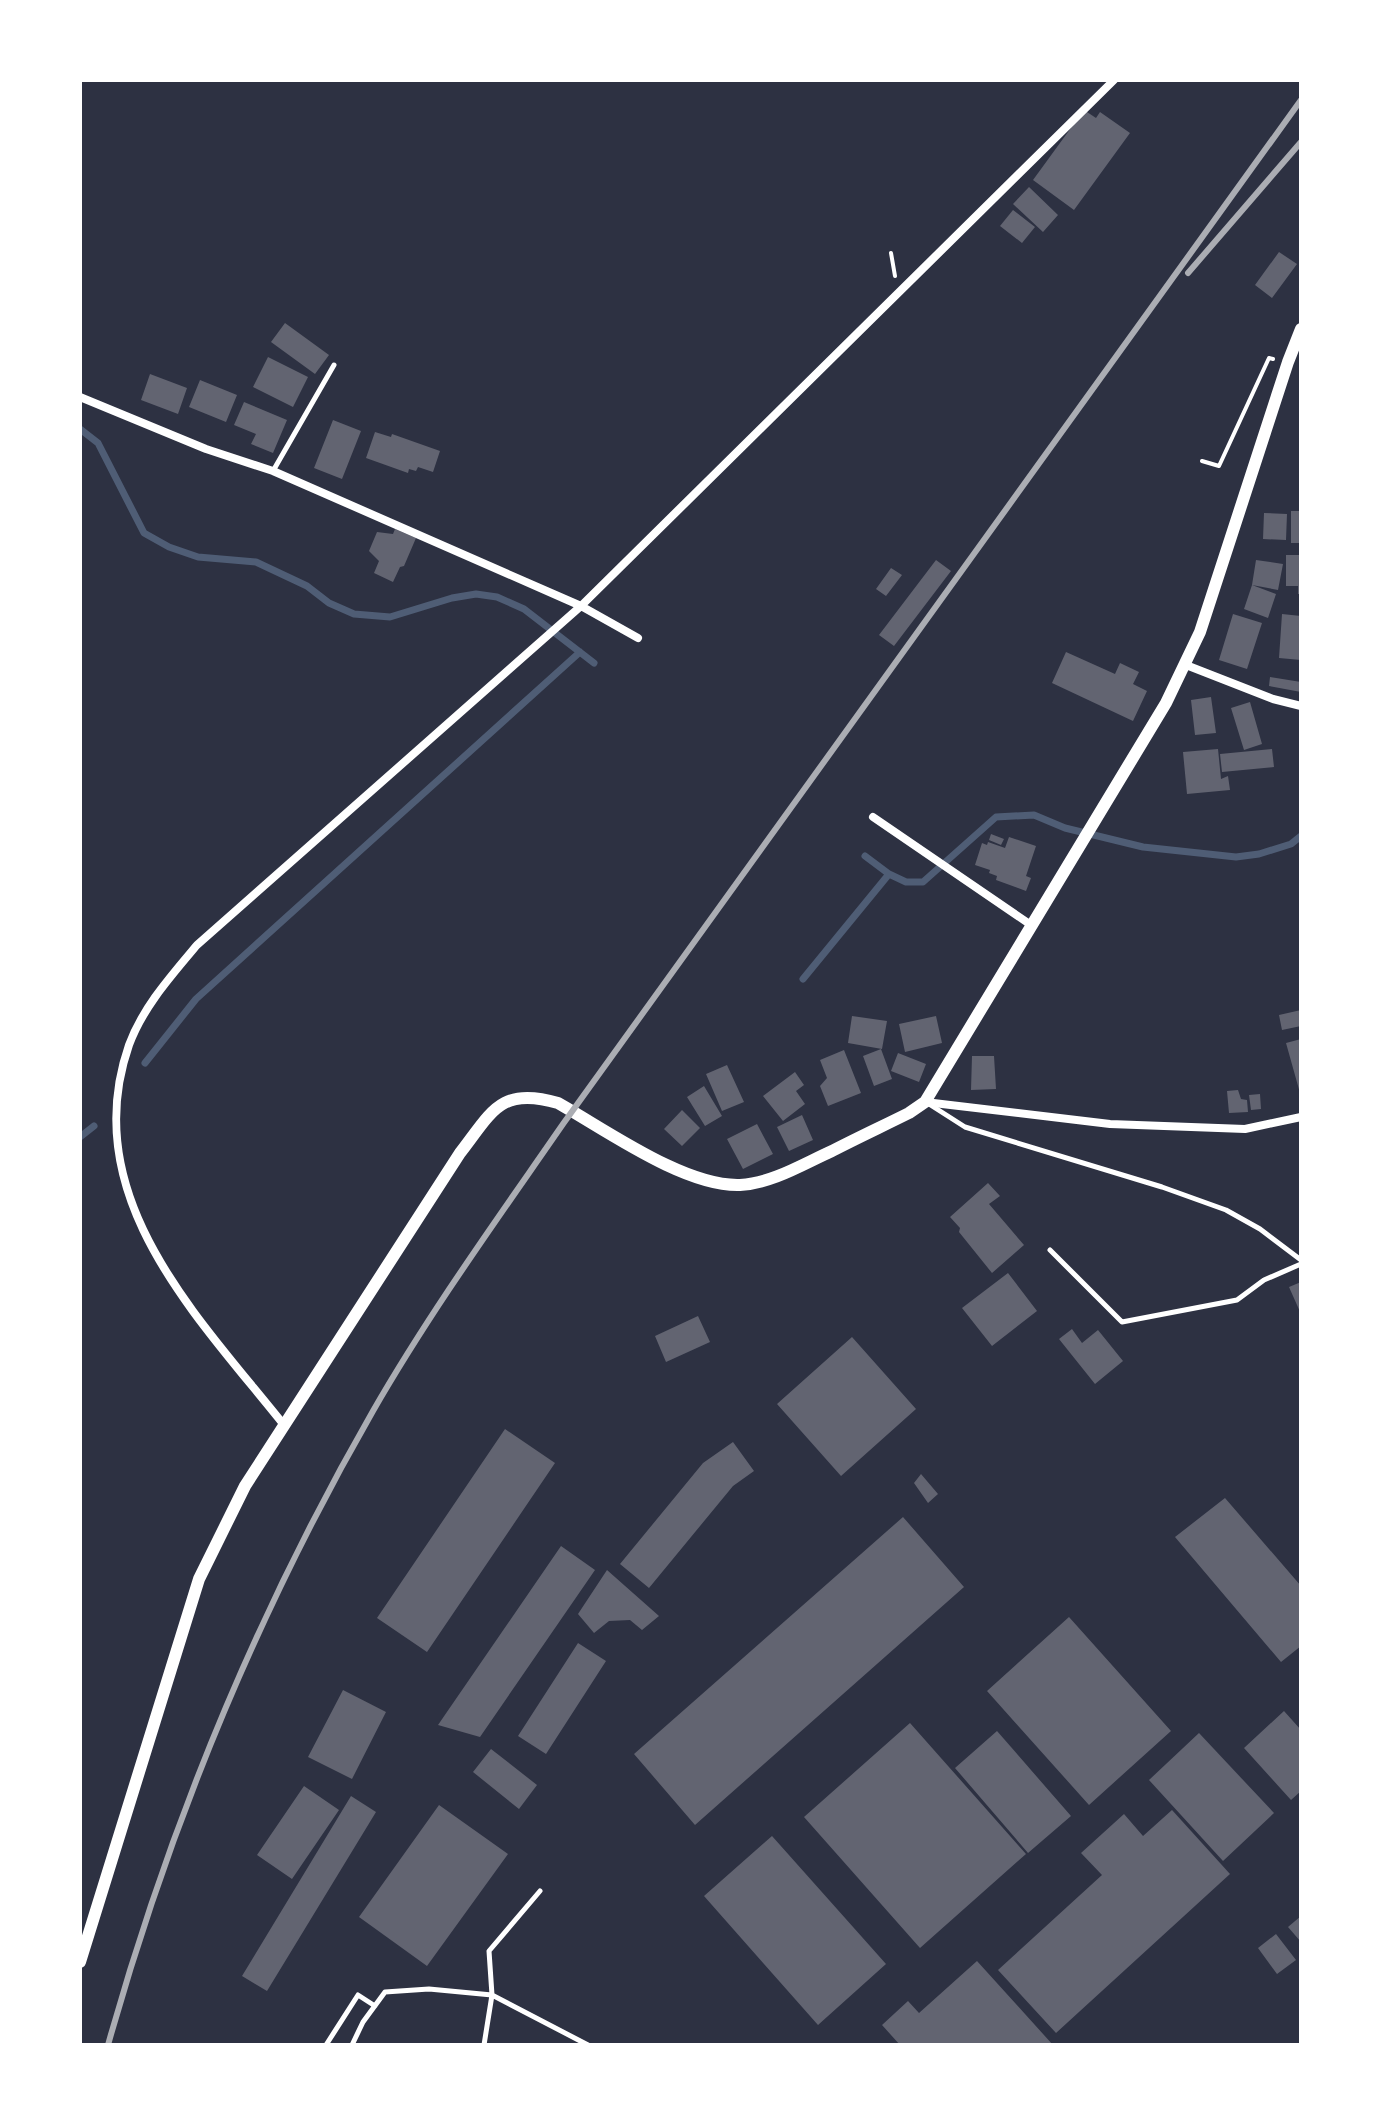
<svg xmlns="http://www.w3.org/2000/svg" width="1381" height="2125" font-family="'Fira Sans',sans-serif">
<rect width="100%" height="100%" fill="#2d3142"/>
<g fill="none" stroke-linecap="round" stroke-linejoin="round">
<path stroke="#4f5d75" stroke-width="7" d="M 80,429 L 98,443 L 144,533 L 169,547 L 198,557 L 256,562 L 307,586 L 329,603 L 354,614 L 390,617 L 452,598 L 476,594 L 497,597 L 524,609 L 594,663
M 865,856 L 889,874
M 803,979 L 889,874 L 906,882 L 923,882 L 996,817 L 1034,815 L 1065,828 L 1143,847 L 1236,857 L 1259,854 L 1291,844 L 1301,836
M 145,1063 L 196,999 L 580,652
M 80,1137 L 94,1126"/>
</g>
<path fill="#626471" d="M 1084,110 L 1096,118 L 1100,112 L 1130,133 L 1074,210 L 1033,180 Z
M 1029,187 L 1058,215 L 1043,232 L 1013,204 Z
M 1013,210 L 1035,227 L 1022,243 L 1000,226 Z
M 1279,252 L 1297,264 L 1272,298 L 1255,285 Z
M 285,323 L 329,355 L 315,374 L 271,342 Z
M 268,357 L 308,377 L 293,407 L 253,387 Z
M 150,374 L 187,388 L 178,414 L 141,400 Z
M 200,380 L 237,395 L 226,422 L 189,407 Z
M 244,402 L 287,420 L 273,453 L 251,444 L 256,434 L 234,425 Z
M 333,420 L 361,431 L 342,479 L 314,468 Z
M 375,432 L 391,437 L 392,434 L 440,451 L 433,472 L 418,467 L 416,471 L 409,469 L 408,473 L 366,458 Z
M 1291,511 L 1301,511 L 1301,543 L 1291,543 Z
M 1264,513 L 1287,514 L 1286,540 L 1263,539 Z
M 395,529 L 416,538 L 404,566 L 400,567 L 393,582 L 374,573 L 379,561 L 369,551 L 377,532 L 393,534 Z
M 1286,555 L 1301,555 L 1301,594 L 1298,594 L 1298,586 L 1286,586 Z
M 936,560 L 951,571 L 894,646 L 879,635 Z
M 1256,560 L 1283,564 L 1278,590 L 1252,585 L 1276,594 L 1268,618 L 1244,609 L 1252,585 Z
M 891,568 L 902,575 L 886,596 L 876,589 Z
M 1233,614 L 1262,623 L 1247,669 L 1219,660 Z
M 1282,614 L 1301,616 L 1301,660 L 1279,658 Z
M 1066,652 L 1115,674 L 1120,663 L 1139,672 L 1133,684 L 1147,691 L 1133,721 L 1052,683 Z
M 1270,677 L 1301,682 L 1301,692 L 1269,686 Z
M 1211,697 L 1216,733 L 1195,735 L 1191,700 Z
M 1250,702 L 1262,744 L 1244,750 L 1231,708 Z
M 1218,749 L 1221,779 L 1228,776 L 1230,790 L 1187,794 L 1183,752 Z
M 1272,749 L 1274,767 L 1222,772 L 1220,754 Z
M 991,834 L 1004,839 L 1001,845 L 989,840 Z
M 1009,837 L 1036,846 L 1026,876 L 1031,878 L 1026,891 L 996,880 L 997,876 L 989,873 L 990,870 L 975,865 L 982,843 L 987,845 L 988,842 L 1005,848 Z
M 1301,1010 L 1301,1026 L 1282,1030 L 1279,1015 Z
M 852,1016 L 887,1021 L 882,1049 L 848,1043 Z
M 936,1016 L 942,1043 L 905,1052 L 899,1024 Z
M 1301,1039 L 1301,1093 L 1300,1093 L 1286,1043 Z
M 881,1049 L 892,1079 L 874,1086 L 863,1056 Z
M 844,1050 L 861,1093 L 828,1106 L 820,1086 L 827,1078 L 820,1060 Z
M 898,1053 L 926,1064 L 919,1082 L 891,1071 Z
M 972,1056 L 994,1056 L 996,1089 L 971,1090 Z
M 727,1065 L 744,1102 L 722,1111 L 706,1074 Z
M 795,1072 L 804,1085 L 796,1091 L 805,1104 L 783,1121 L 763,1096 Z
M 704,1086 L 722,1116 L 705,1126 L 687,1097 Z
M 1238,1090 L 1241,1099 L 1247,1100 L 1248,1112 L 1229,1113 L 1227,1091 Z
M 1260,1094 L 1261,1109 L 1251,1110 L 1249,1095 Z
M 682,1110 L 700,1128 L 682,1146 L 664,1129 Z
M 802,1115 L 813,1140 L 789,1151 L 777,1127 Z
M 757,1124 L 773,1154 L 743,1169 L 727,1139 Z
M 988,1183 L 1000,1196 L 989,1204 L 1024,1245 L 992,1273 L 959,1232 L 960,1228 L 950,1217 Z
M 1008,1273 L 1037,1311 L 992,1346 L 962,1308 Z
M 1301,1282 L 1301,1314 L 1289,1287 Z
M 698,1316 L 710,1342 L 666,1362 L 655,1336 Z
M 1072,1329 L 1082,1343 L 1098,1330 L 1123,1361 L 1095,1384 L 1059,1339 Z
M 852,1337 L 916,1409 L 841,1476 L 777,1404 Z
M 505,1429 L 555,1463 L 427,1652 L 377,1618 Z
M 733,1442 L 754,1471 L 733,1486 L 649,1588 L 620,1564 L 703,1463 Z
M 921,1474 L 938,1494 L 928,1503 L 914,1483 Z
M 1225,1498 L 1301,1586 L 1301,1646 L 1281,1662 L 1175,1537 Z
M 903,1517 L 964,1587 L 695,1825 L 634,1754 Z
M 561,1546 L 595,1570 L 480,1737 L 438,1725 Z
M 607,1570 L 659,1616 L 642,1630 L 630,1620 L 609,1621 L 594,1633 L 578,1614 Z
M 1069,1617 L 1171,1731 L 1089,1805 L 987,1691 Z
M 578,1643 L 606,1661 L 546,1754 L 518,1736 Z
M 343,1690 L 386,1712 L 352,1779 L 308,1757 Z
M 1284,1711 L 1301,1730 L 1301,1791 L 1291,1800 L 1244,1748 Z
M 910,1723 L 1026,1854 L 920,1948 L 804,1817 Z
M 997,1731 L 1071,1816 L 1028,1853 L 955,1768 Z
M 1199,1733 L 1274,1813 L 1223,1861 L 1149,1780 Z
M 491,1749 L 537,1785 L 519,1809 L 473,1772 Z
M 304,1786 L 339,1810 L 292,1879 L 257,1855 Z
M 351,1796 L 376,1812 L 267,1991 L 242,1976 Z
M 439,1805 L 508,1854 L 427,1966 L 359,1917 Z
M 1172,1810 L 1230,1874 L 1056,2033 L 998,1970 L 1102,1875 L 1081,1853 L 1124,1814 L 1143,1836 Z
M 772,1836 L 886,1964 L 818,2025 L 704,1896 Z
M 1301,1916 L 1301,1942 L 1288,1927 Z
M 1276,1934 L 1296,1960 L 1277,1974 L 1258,1948 Z
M 977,1961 L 1053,2045 L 900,2045 L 882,2025 L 908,2001 L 919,2013 Z"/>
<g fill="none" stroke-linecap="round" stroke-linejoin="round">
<path stroke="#fff" stroke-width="4" d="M 891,253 L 895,276
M 1202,461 L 1219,466 L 1269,358 L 1273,359"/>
<path stroke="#fff" stroke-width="5" d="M 273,471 L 334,365
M 929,1104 L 965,1127 L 1162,1187 L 1226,1210 L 1260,1229 L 1301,1260
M 1050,1250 L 1122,1322 L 1237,1300 L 1264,1280 L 1301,1264
M 540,1891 L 489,1951 L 492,1995 L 588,2045
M 326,2045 L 358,1995 L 375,2006
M 352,2045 L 363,2022 L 385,1992 L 429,1989 L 492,1995 L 484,2045"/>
<path stroke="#fff" stroke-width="8" d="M 80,397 L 206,449 L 273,471 L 581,606 L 638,638
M 1186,665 L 1273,699 L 1301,706
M 873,817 L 1031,925
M 925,1102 L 1110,1124 L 1245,1129 L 1301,1117
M 284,1425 C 198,1317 76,1197 129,1045 C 143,1007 171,976 197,945 L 581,606 L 1114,80"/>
<path stroke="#fff" stroke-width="12" d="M 80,1962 L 199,1579 L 245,1486 L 460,1153 C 492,1112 500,1086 558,1103 C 606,1130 685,1187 740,1185 C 773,1183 803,1164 832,1151 C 857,1138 883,1126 909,1113 L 925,1102 L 1166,703 L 1200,632 L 1288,362 L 1301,329"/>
<path stroke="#abadb3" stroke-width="6" d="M 1188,273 L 1301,142
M 108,2045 C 170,1824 258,1611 373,1411 C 430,1312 498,1218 563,1124 L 1301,100"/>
</g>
<rect width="1381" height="2125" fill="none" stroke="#ffffff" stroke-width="164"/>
</svg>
